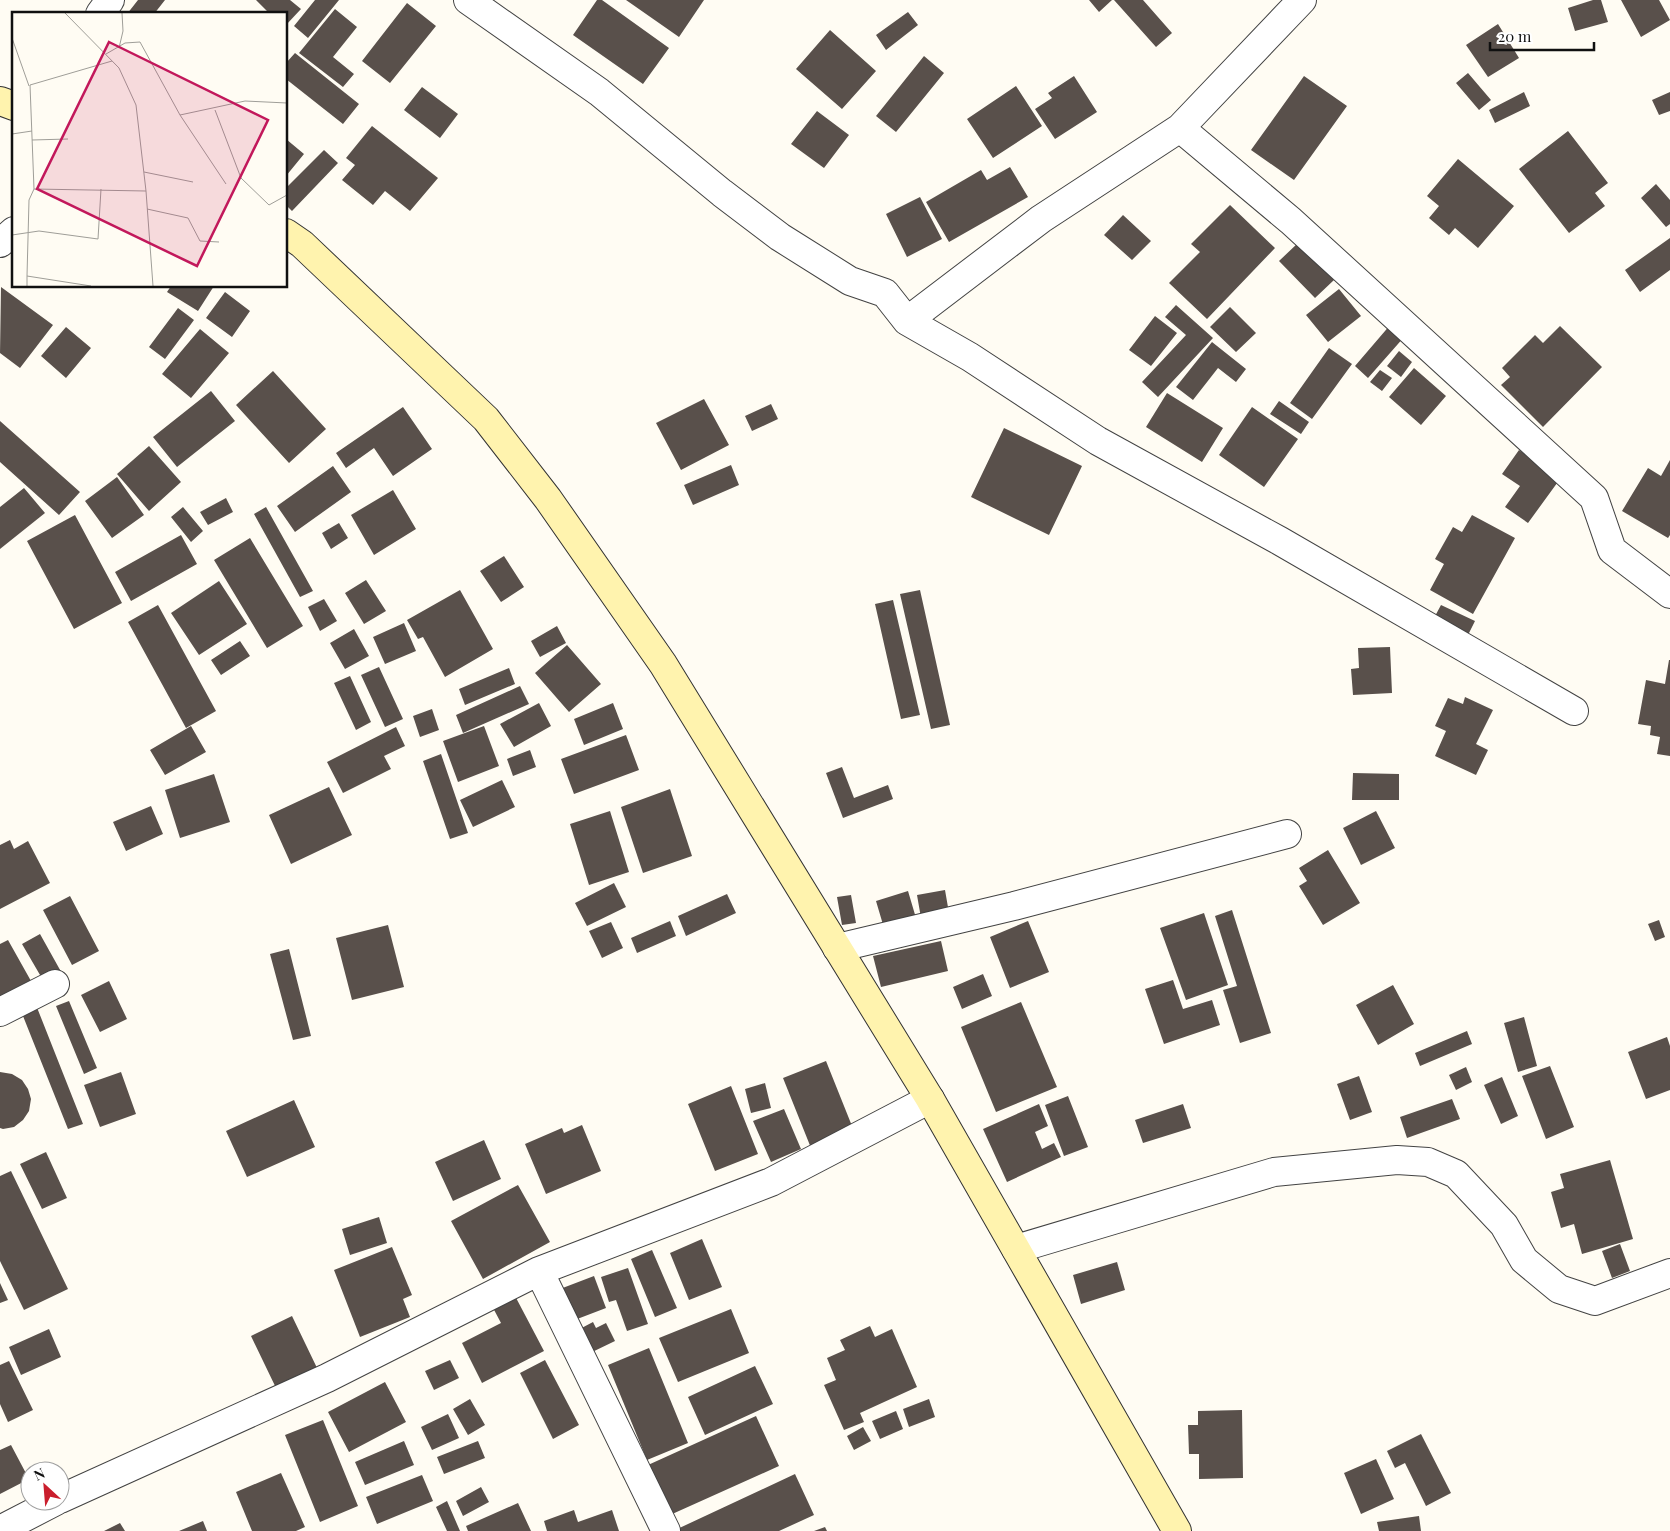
<svg xmlns="http://www.w3.org/2000/svg" width="1670" height="1531" font-family="'Playfair Display',serif">
<rect width="100%" height="100%" fill="#fffcf3"/>
<path fill="#59504b" d="M 138,0 L 165,0 L 154,14 L 127,14 Z
M 256,0 L 290,0 L 301,9 L 286,25 L 286,14 L 270,14 Z
M 315,0 L 339,0 L 308,38 L 294,26 Z
M 597,0 L 602,0 L 669,48 L 643,84 L 573,35 Z
M 626,0 L 704,0 L 679,37 Z
M 1089,0 L 1112,0 L 1099,12 Z
M 1114,0 L 1143,0 L 1172,33 L 1156,47 Z
M 1593,0 L 1601,0 L 1608,22 L 1575,31 L 1568,8 Z
M 1621,0 L 1659,0 L 1670,20 L 1641,37 Z
M 407,3 L 436,26 L 390,83 L 362,61 Z
M 335,9 L 357,27 L 333,57 L 354,74 L 343,87 L 299,53 Z
M 908,12 L 918,25 L 886,50 L 876,35 Z
M 1498,24 L 1519,58 L 1488,77 L 1466,45 Z
M 830,30 L 876,71 L 842,109 L 796,69 Z
M 295,53 L 359,104 L 343,124 L 286,79 L 286,63 Z
M 924,56 L 944,73 L 896,132 L 876,116 Z
M 1468,73 L 1491,100 L 1479,110 L 1456,83 Z
M 1074,76 L 1097,112 L 1055,139 L 1035,109 L 1052,98 L 1048,93 Z
M 1304,76 L 1347,106 L 1294,180 L 1251,150 Z
M 1016,86 L 1042,126 L 993,158 L 967,119 Z
M 422,87 L 458,114 L 440,138 L 404,110 Z
M 1524,92 L 1530,106 L 1495,123 L 1489,110 Z
M 1670,92 L 1670,111 L 1659,115 L 1652,100 Z
M 817,111 L 849,135 L 824,168 L 791,144 Z
M 372,126 L 438,178 L 410,211 L 385,191 L 373,205 L 342,180 L 355,165 L 346,158 Z
M 1568,131 L 1608,183 L 1595,193 L 1605,206 L 1569,233 L 1519,169 Z
M 286,139 L 304,154 L 286,176 Z
M 324,150 L 338,163 L 292,211 L 286,205 L 286,188 Z
M 1458,159 L 1514,206 L 1478,248 L 1455,228 L 1449,235 L 1429,218 L 1439,206 L 1427,196 Z
M 1010,167 L 1028,197 L 949,242 L 926,202 L 981,170 L 987,180 Z
M 1656,184 L 1670,200 L 1670,224 L 1666,227 L 1641,198 Z
M 920,197 L 942,239 L 907,257 L 886,214 Z
M 1230,205 L 1275,248 L 1207,319 L 1169,283 L 1200,252 L 1191,244 Z
M 1123,215 L 1151,241 L 1132,260 L 1104,235 Z
M 1670,238 L 1670,270 L 1640,292 L 1625,270 Z
M 1298,243 L 1334,280 L 1315,298 L 1279,261 Z
M 171,286 L 214,286 L 198,311 L 167,292 Z
M 1,287 L 53,325 L 20,368 L 0,353 Z
M 1339,289 L 1361,316 L 1328,342 L 1306,315 Z
M 225,292 L 250,311 L 232,337 L 206,318 Z
M 1176,305 L 1213,338 L 1158,397 L 1142,382 L 1186,335 L 1165,317 Z
M 1230,307 L 1256,333 L 1236,352 L 1210,327 Z
M 178,308 L 194,320 L 165,359 L 149,347 Z
M 1155,316 L 1177,333 L 1151,366 L 1129,350 Z
M 1391,324 L 1405,336 L 1368,378 L 1355,366 Z
M 1560,326 L 1602,367 L 1543,427 L 1501,385 L 1510,377 L 1502,368 L 1535,335 L 1543,343 Z
M 66,327 L 91,348 L 66,378 L 41,356 Z
M 200,329 L 229,353 L 191,398 L 162,374 Z
M 1212,342 L 1246,369 L 1236,382 L 1218,368 L 1193,400 L 1176,387 Z
M 1329,348 L 1352,364 L 1312,419 L 1290,403 Z
M 1399,351 L 1412,362 L 1401,377 L 1387,366 Z
M 1414,368 L 1446,396 L 1421,425 L 1389,397 Z
M 1380,370 L 1392,378 L 1382,391 L 1370,382 Z
M 273,371 L 326,429 L 289,463 L 236,405 Z
M 211,391 L 235,421 L 177,467 L 153,437 Z
M 1167,393 L 1223,428 L 1202,462 L 1146,427 Z
M 704,399 L 729,445 L 681,470 L 656,423 Z
M 1279,401 L 1309,422 L 1301,434 L 1270,414 Z
M 771,404 L 778,419 L 752,431 L 745,416 Z
M 403,407 L 432,449 L 393,476 L 374,448 L 346,468 L 336,453 Z
M 1252,407 L 1298,439 L 1264,487 L 1219,455 Z
M 0,421 L 80,492 L 59,515 L 0,462 Z
M 1004,428 L 1082,466 L 1049,535 L 971,497 Z
M 149,446 L 181,482 L 149,511 L 117,474 Z
M 1519,450 L 1560,479 L 1528,523 L 1505,507 L 1520,486 L 1502,474 Z
M 1670,460 L 1670,535 L 1668,538 L 1622,511 L 1648,468 L 1661,476 Z
M 731,465 L 739,485 L 693,505 L 684,485 Z
M 333,466 L 351,492 L 295,532 L 277,506 Z
M 117,477 L 144,515 L 112,538 L 85,501 Z
M 24,488 L 45,513 L 0,549 L 0,507 Z
M 393,490 L 416,529 L 374,555 L 351,515 Z
M 226,498 L 233,512 L 208,525 L 200,512 Z
M 183,507 L 203,531 L 191,542 L 171,517 Z
M 266,507 L 313,591 L 300,597 L 254,514 Z
M 75,515 L 122,603 L 74,629 L 27,541 Z
M 1472,515 L 1515,538 L 1473,614 L 1430,590 L 1444,564 L 1435,559 L 1453,527 L 1462,532 Z
M 339,523 L 348,538 L 331,549 L 322,533 Z
M 181,535 L 197,564 L 131,601 L 115,572 Z
M 250,538 L 303,626 L 267,648 L 214,560 Z
M 504,556 L 524,587 L 501,602 L 480,571 Z
M 366,580 L 386,611 L 364,624 L 345,593 Z
M 219,581 L 247,624 L 199,655 L 171,613 Z
M 460,590 L 493,649 L 445,677 L 423,637 L 418,639 L 407,620 Z
M 920,590 L 950,725 L 931,729 L 900,594 Z
M 324,599 L 337,621 L 320,631 L 308,607 Z
M 893,600 L 920,715 L 901,719 L 875,604 Z
M 158,605 L 216,711 L 186,728 L 128,622 Z
M 1441,605 L 1475,621 L 1468,635 L 1434,618 Z
M 404,623 L 416,651 L 385,664 L 373,637 Z
M 557,626 L 566,643 L 540,657 L 531,641 Z
M 354,629 L 369,656 L 345,669 L 330,643 Z
M 240,641 L 250,656 L 221,675 L 211,660 Z
M 567,645 L 601,684 L 569,712 L 535,673 Z
M 1390,647 L 1392,693 L 1353,695 L 1351,669 L 1359,668 L 1358,648 Z
M 1669,660 L 1670,660 L 1670,756 L 1657,754 L 1660,737 L 1650,735 L 1651,726 L 1638,724 L 1646,680 L 1665,684 Z
M 379,667 L 403,719 L 385,727 L 361,675 Z
M 509,668 L 515,684 L 465,705 L 459,689 Z
M 350,676 L 371,722 L 356,730 L 334,683 Z
M 520,686 L 529,704 L 463,733 L 456,715 Z
M 1465,697 L 1493,710 L 1476,744 L 1488,750 L 1476,775 L 1435,756 L 1446,731 L 1435,726 L 1448,698 L 1463,704 Z
M 539,703 L 551,726 L 514,747 L 500,724 Z
M 613,703 L 623,729 L 584,745 L 574,719 Z
M 432,709 L 439,730 L 420,737 L 413,716 Z
M 191,726 L 206,752 L 165,775 L 150,750 Z
M 484,726 L 499,766 L 458,782 L 443,741 Z
M 396,727 L 405,746 L 384,756 L 391,769 L 343,793 L 327,762 Z
M 626,735 L 639,770 L 574,794 L 561,759 Z
M 530,750 L 536,767 L 513,776 L 507,759 Z
M 441,754 L 468,833 L 450,839 L 423,761 Z
M 842,767 L 854,798 L 888,785 L 893,799 L 843,818 L 826,773 Z
M 1353,773 L 1399,774 L 1399,800 L 1352,800 Z
M 214,774 L 230,822 L 180,838 L 165,790 Z
M 502,780 L 515,807 L 473,827 L 460,800 Z
M 329,787 L 352,835 L 291,864 L 269,815 Z
M 670,789 L 692,856 L 643,873 L 621,807 Z
M 151,806 L 163,834 L 126,851 L 113,822 Z
M 610,811 L 629,872 L 589,885 L 570,824 Z
M 1376,811 L 1395,848 L 1361,865 L 1343,828 Z
M 10,840 L 14,849 L 28,841 L 50,883 L 0,909 L 0,845 Z
M 1328,850 L 1360,903 L 1323,925 L 1299,886 L 1307,881 L 1299,868 Z
M 614,883 L 626,907 L 587,926 L 575,903 Z
M 945,890 L 949,913 L 921,918 L 917,895 Z
M 908,891 L 916,918 L 884,928 L 876,901 Z
M 727,894 L 736,913 L 686,936 L 678,916 Z
M 851,895 L 856,923 L 842,925 L 837,897 Z
M 70,896 L 99,951 L 72,965 L 43,910 Z
M 1232,910 L 1271,1033 L 1240,1043 L 1223,990 L 1237,986 L 1215,916 Z
M 1204,913 L 1228,985 L 1186,1000 L 1160,928 Z
M 1659,920 L 1665,937 L 1655,941 L 1648,924 Z
M 670,921 L 676,936 L 637,953 L 631,938 Z
M 1028,921 L 1049,972 L 1010,988 L 990,937 Z
M 611,922 L 623,948 L 602,958 L 589,931 Z
M 388,925 L 404,987 L 352,1000 L 336,938 Z
M 40,934 L 64,977 L 47,987 L 22,944 Z
M 8,940 L 31,981 L 0,998 L 0,944 Z
M 941,941 L 948,971 L 881,987 L 873,956 Z
M 289,949 L 311,1036 L 293,1040 L 270,954 Z
M 983,974 L 992,996 L 962,1009 L 953,987 Z
M 1173,980 L 1183,1009 L 1212,1000 L 1220,1025 L 1164,1044 L 1145,989 Z
M 109,981 L 127,1019 L 100,1032 L 81,995 Z
M 1393,985 L 1414,1024 L 1378,1045 L 1356,1005 Z
M 69,1001 L 97,1068 L 84,1074 L 56,1006 Z
M 1021,1002 L 1057,1087 L 996,1112 L 961,1027 Z
M 36,1005 L 83,1124 L 68,1129 L 21,1011 Z
M 1524,1017 L 1537,1066 L 1518,1072 L 1504,1023 Z
M 1467,1031 L 1472,1044 L 1420,1066 L 1415,1053 Z
M 1667,1037 L 1670,1046 L 1670,1090 L 1646,1099 L 1628,1052 Z
M 826,1061 L 854,1131 L 811,1148 L 783,1078 Z
M 1550,1066 L 1574,1127 L 1546,1139 L 1522,1076 Z
M 1466,1067 L 1472,1082 L 1456,1090 L 1449,1075 Z
M 0,1072 L 12,1074 L 22,1080 L 28,1089 L 31,1099 L 29,1111 L 23,1120 L 14,1127 L 3,1129 L 0,1128 Z
M 121,1072 L 136,1114 L 100,1127 L 84,1085 Z
M 1359,1076 L 1372,1112 L 1350,1120 L 1337,1084 Z
M 1502,1077 L 1518,1116 L 1501,1124 L 1484,1085 Z
M 765,1083 L 771,1108 L 751,1113 L 745,1089 Z
M 731,1086 L 758,1154 L 715,1171 L 688,1104 Z
M 1068,1096 L 1088,1147 L 1064,1156 L 1045,1105 Z
M 1452,1099 L 1460,1119 L 1407,1138 L 1400,1117 Z
M 294,1100 L 315,1147 L 247,1177 L 226,1131 Z
M 1039,1104 L 1048,1126 L 1035,1132 L 1042,1149 L 1054,1143 L 1061,1157 L 1007,1182 L 983,1129 Z
M 1183,1104 L 1191,1128 L 1143,1143 L 1135,1120 Z
M 784,1109 L 801,1149 L 771,1162 L 753,1121 Z
M 582,1125 L 601,1171 L 546,1194 L 525,1144 L 562,1128 L 564,1133 Z
M 484,1140 L 501,1179 L 453,1201 L 435,1162 Z
M 46,1152 L 67,1198 L 42,1209 L 20,1164 Z
M 1610,1160 L 1633,1239 L 1582,1254 L 1574,1224 L 1561,1228 L 1551,1192 L 1564,1188 L 1560,1174 Z
M 11,1171 L 68,1289 L 24,1310 L 0,1261 L 0,1176 Z
M 518,1185 L 550,1242 L 483,1279 L 451,1221 Z
M 379,1217 L 387,1243 L 350,1255 L 342,1229 Z
M 702,1239 L 722,1287 L 689,1300 L 670,1253 Z
M 1620,1244 L 1630,1271 L 1612,1278 L 1602,1251 Z
M 392,1247 L 412,1295 L 403,1299 L 410,1317 L 360,1337 L 334,1270 Z
M 652,1250 L 677,1308 L 655,1317 L 631,1259 Z
M 1117,1262 L 1125,1290 L 1081,1304 L 1073,1275 Z
M 628,1268 L 648,1324 L 627,1331 L 616,1300 L 609,1302 L 601,1277 Z
M 594,1276 L 606,1308 L 572,1321 L 560,1289 Z
M 0,1283 L 8,1300 L 0,1303 Z
M 514,1294 L 544,1351 L 482,1383 L 462,1343 L 501,1323 L 492,1306 Z
M 731,1309 L 749,1353 L 678,1382 L 659,1338 Z
M 292,1316 L 318,1370 L 277,1390 L 251,1336 Z
M 593,1322 L 596,1328 L 606,1323 L 615,1341 L 586,1355 L 574,1332 Z
M 870,1326 L 875,1337 L 892,1329 L 917,1387 L 860,1413 L 864,1422 L 844,1430 L 824,1385 L 836,1380 L 827,1358 L 845,1350 L 840,1340 Z
M 49,1329 L 61,1357 L 21,1375 L 9,1347 Z
M 649,1348 L 688,1443 L 647,1460 L 608,1365 Z
M 450,1360 L 459,1378 L 434,1390 L 425,1371 Z
M 545,1360 L 579,1425 L 553,1439 L 520,1373 Z
M 9,1361 L 33,1410 L 8,1422 L 0,1404 L 0,1365 Z
M 755,1366 L 773,1404 L 705,1435 L 688,1397 Z
M 385,1382 L 406,1422 L 349,1452 L 328,1412 Z
M 470,1399 L 485,1425 L 468,1435 L 453,1409 Z
M 929,1399 L 935,1417 L 909,1427 L 903,1409 Z
M 1242,1410 L 1243,1478 L 1199,1479 L 1199,1454 L 1189,1454 L 1188,1425 L 1198,1425 L 1198,1411 Z
M 896,1411 L 903,1429 L 880,1439 L 872,1421 Z
M 448,1414 L 459,1438 L 432,1450 L 421,1427 Z
M 756,1416 L 779,1466 L 670,1515 L 648,1465 Z
M 323,1420 L 358,1506 L 320,1522 L 285,1435 Z
M 863,1427 L 871,1441 L 854,1450 L 847,1436 Z
M 1421,1434 L 1451,1493 L 1426,1506 L 1405,1463 L 1395,1468 L 1387,1451 Z
M 404,1441 L 414,1465 L 365,1485 L 355,1462 Z
M 478,1441 L 485,1458 L 444,1474 L 437,1457 Z
M 11,1445 L 29,1479 L 0,1494 L 0,1450 Z
M 1376,1459 L 1394,1499 L 1361,1514 L 1344,1473 Z
M 281,1473 L 305,1527 L 296,1531 L 252,1531 L 236,1492 Z
M 795,1474 L 814,1515 L 779,1531 L 673,1531 Z
M 422,1475 L 433,1501 L 377,1524 L 366,1497 Z
M 481,1487 L 489,1502 L 463,1516 L 456,1501 Z
M 447,1501 L 460,1531 L 447,1531 L 436,1507 Z
M 518,1503 L 531,1531 L 468,1531 L 466,1526 Z
M 574,1510 L 578,1522 L 612,1510 L 619,1531 L 547,1531 L 544,1521 Z
M 1419,1516 L 1421,1531 L 1379,1531 L 1377,1522 Z
M 203,1521 L 207,1531 L 179,1531 Z
M 120,1523 L 125,1531 L 104,1531 Z
M 825,1527 L 827,1531 L 814,1531 Z"/>
<g fill="none" stroke-linecap="round" stroke-linejoin="round">
<defs>
<path id="street" d="M 468,0 L 599,92 L 722,193 L 780,237 L 850,281 L 885,293 L 907,321 L 1041,219 L 1180,128 L 1302,0
M 100,14 L 110,0
M 1180,128 L 1291,221 L 1594,498 L 1612,550 L 1670,594
M 0,243 L 14,231
M 907,321 L 970,357 L 1098,441 L 1280,541 L 1574,711
M 837,948 L 1014,906 L 1287,834
M 0,1012 L 55,984
M 1016,1249 L 1274,1172 L 1397,1160 L 1428,1162 L 1456,1174 L 1504,1225 L 1524,1260 L 1559,1289 L 1595,1301 L 1670,1273
M 539,1271 L 666,1531
M 60,1499 L 327,1378 L 539,1271 L 771,1182 L 930,1099
M 0,1530 L 56,1501"/>
<path id="secondary" d="M 0,101 L 14,106
M 286,233 L 302,244 L 486,419 L 548,499 L 663,664 L 930,1099 L 1177,1531"/>
</defs>
<use href="#street" stroke="#434343" stroke-width="30"/>
<use href="#secondary" stroke="#323232" stroke-width="30"/>
<use href="#street" stroke="#fff" stroke-width="28"/>
<use href="#secondary" stroke="#fff3ae" stroke-width="28"/>
</g>
<g transform="translate(12 12)">
<rect width="275" height="275" fill="#fffcf3"/>
<path fill="none" stroke="#9f9e98" stroke-width="1" d="M 53,1 L 107,56 L 124,93 L 134,179 L 141,274M 0,26 L 17,74M 107,36 L 111,19 L 110,1M 94,42 L 113,31 L 128,30 L 168,103 L 233,89 L 275,91M 203,98 L 229,166 L 257,193 L 275,183M 168,103 L 214,172M 0,122 L 20,119M 20,128 L 56,127M 132,160 L 181,170M 22,177 L 18,73 L 100,49M 135,197 L 176,206 L 188,229 L 207,230M 0,223 L 27,219 L 86,227 L 89,177M 15,264 L 17,188 L 22,177 L 134,179M 15,274 L 15,264 L 79,274"/>
<path fill="#c2185b" fill-opacity="0.15" stroke="#c2185b" stroke-width="2.5" d="M 97,30 L 256,108 L 185,254 L 25,177 Z"/>
<rect width="275" height="275" fill="none" stroke="#101010" stroke-width="2.5"/>
</g>
<g transform="translate(45 1486) rotate(334)"><circle r="24" fill="#ffffff" stroke="#9f9f9f"/>
<path d="M0-4L9 19L0 12L-9 19Z" fill="#ca1e2d"/>
<text y="-8" font-size="14" font-weight="bold" text-anchor="middle" fill="#101010">N</text>
</g>
<path d="M1490 42v8h104v-8" fill="none" stroke="#101010" stroke-width="2.5"/>
<text x="1498" y="42" font-size="15" fill="#101010" stroke="#ffffff" stroke-width="4" paint-order="stroke">20 m</text>
</svg>
